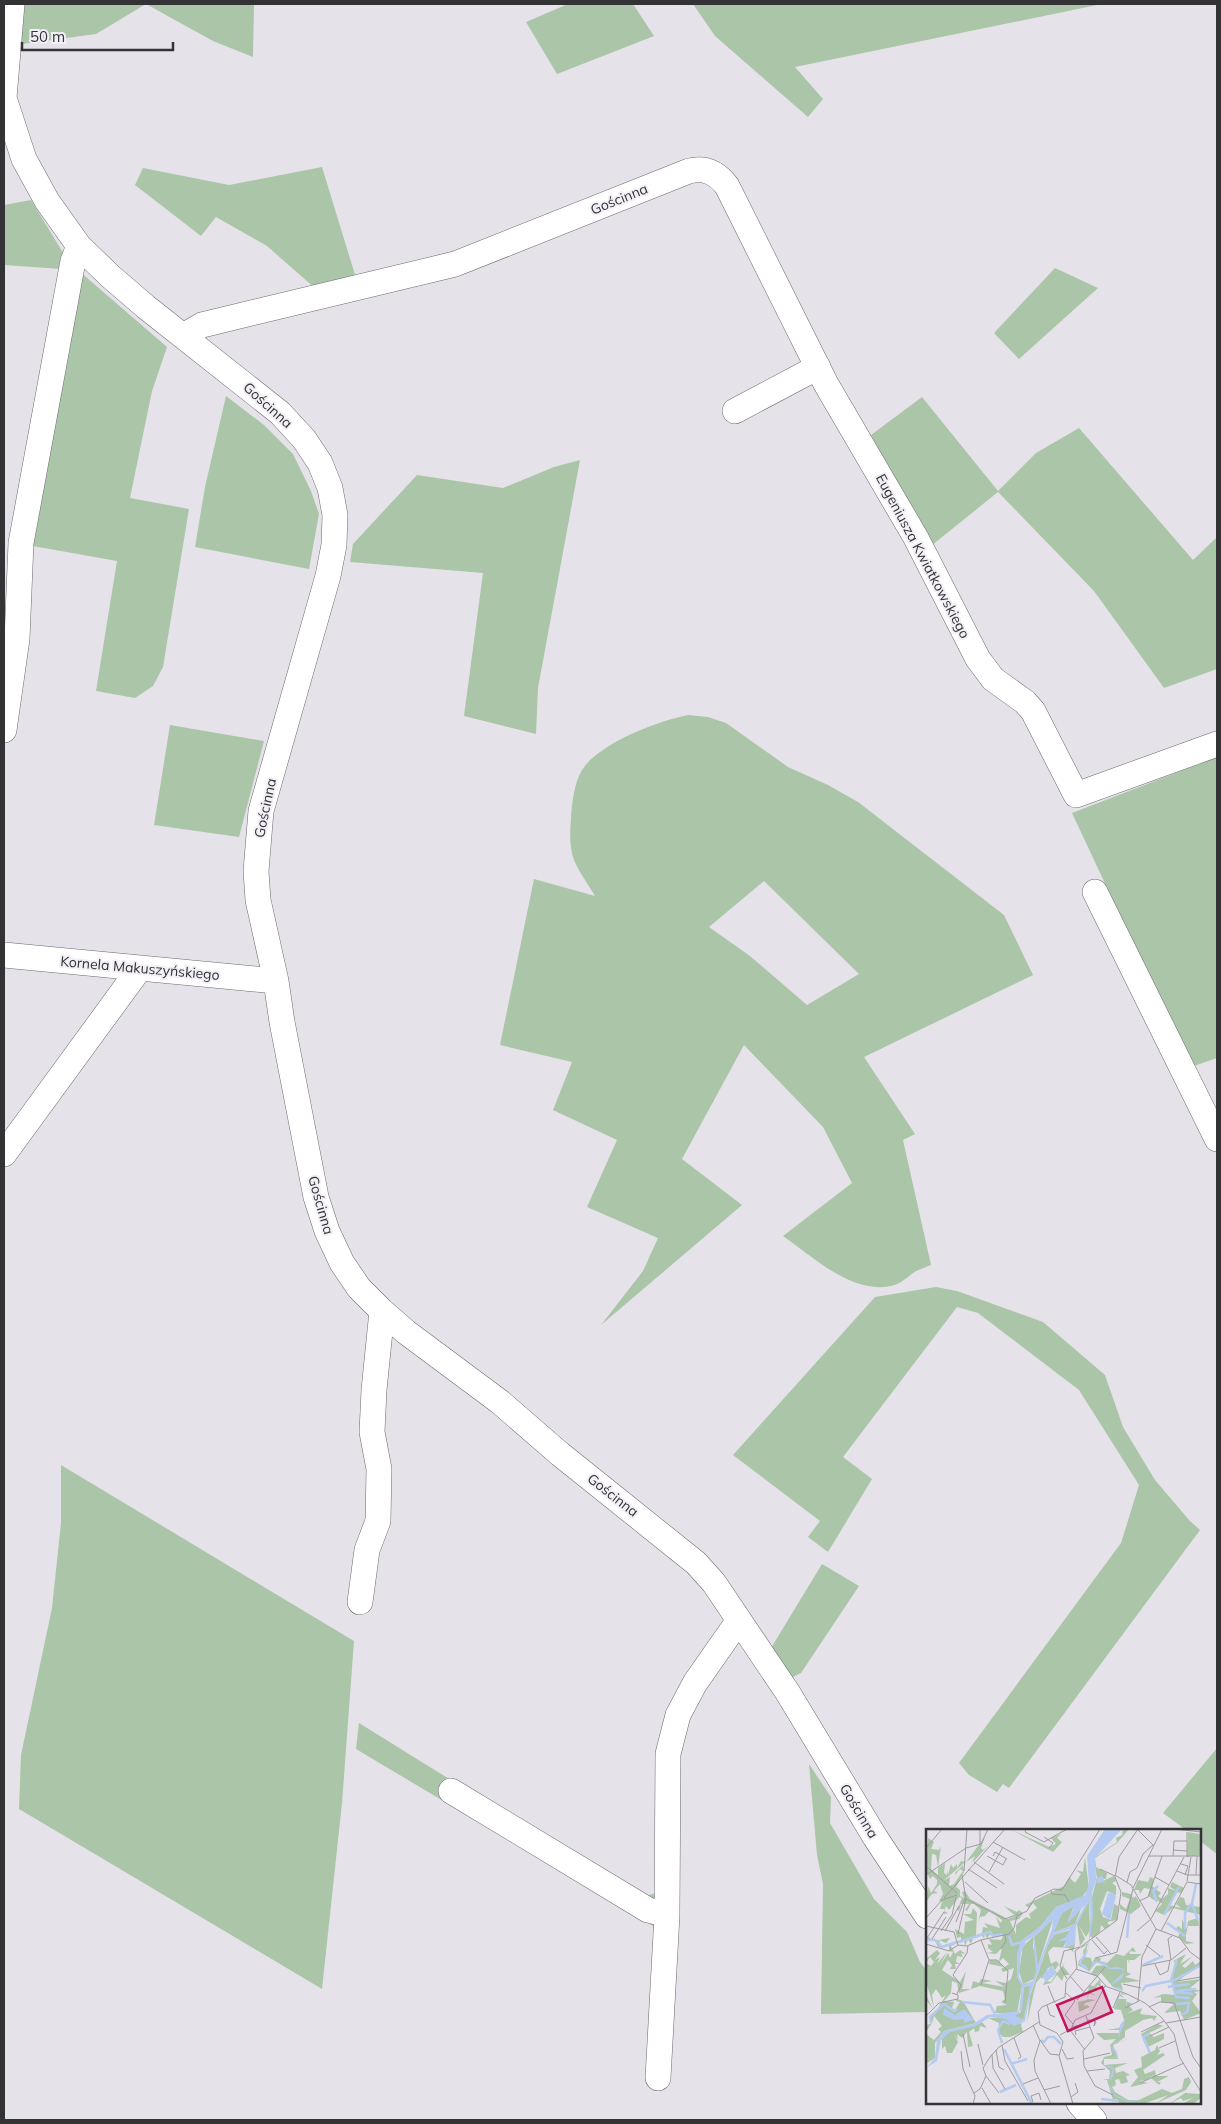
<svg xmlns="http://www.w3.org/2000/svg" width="1221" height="2124" font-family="Mulish,sans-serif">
<rect width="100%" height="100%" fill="#e5e3e9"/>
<path fill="#abc5a8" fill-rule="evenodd" d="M 20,4 L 254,4 L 253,57 L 213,41 L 146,4 L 96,34 L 15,45 Z
M 568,4 L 633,4 L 654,36 L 557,74 L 526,22 Z
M 693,4 L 1102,4 L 795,67 L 823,99 L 808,117 L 715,36 Z
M 322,167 L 356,278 L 317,290 L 267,246 L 216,217 L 201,236 L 135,185 L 143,168 L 229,185 Z
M 31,200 L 65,256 L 62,269 L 4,265 L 4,205 Z
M 1055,268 L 1098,288 L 1019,359 L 994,333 Z
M 79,271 L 167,347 L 152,391 L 130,498 L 189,509 L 163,667 L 153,686 L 135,698 L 96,691 L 117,561 L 27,545 Z
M 226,396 L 264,425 L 293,454 L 311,491 L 319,514 L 309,569 L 195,547 L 205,487 Z
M 922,397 L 998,491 L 1036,453 L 1079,428 L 1193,560 L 1217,537 L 1217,669 L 1164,688 L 1094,591 L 998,492 L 931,546 L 871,435 Z
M 580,460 L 538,688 L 536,734 L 464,716 L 483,573 L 350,562 L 353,544 L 417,475 L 503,488 L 554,467 Z
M 688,715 L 708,717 L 726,723 L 788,767 L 828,785 L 858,802 L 1004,915 L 1033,975 L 864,1057 L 915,1134 L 903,1140 L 931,1265 C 926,1267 921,1269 916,1271 C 910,1275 904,1281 897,1284 C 857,1299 813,1257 783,1236 L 852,1183 L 823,1127 L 744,1045 L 682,1159 L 742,1205 L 601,1325 L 643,1271 L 658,1238 L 587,1207 L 617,1140 L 553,1110 L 572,1062 L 500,1045 L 534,879 L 595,896 C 588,884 579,872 574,860 C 569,846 570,832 571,818 C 572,803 574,783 582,770 C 599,743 658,721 688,715 ZM 764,881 L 859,974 L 807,1005 L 750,956 L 709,927 Z
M 170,725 L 264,741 L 239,837 L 154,825 Z
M 1217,757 L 1217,1058 L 1191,1067 L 1072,813 Z
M 936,1287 L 957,1291 L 1043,1322 L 1105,1375 L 1123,1427 L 1155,1480 L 1190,1521 L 1200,1530 L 1009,1788 L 1003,1784 L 997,1792 L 969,1775 L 959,1763 L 1121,1543 L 1139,1485 L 1079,1390 L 978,1313 L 957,1307 L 843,1457 L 872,1479 L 828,1552 L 808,1537 L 820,1521 L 733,1455 L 875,1297 Z
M 61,1465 L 354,1641 L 342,1803 L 322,1989 L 19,1809 L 21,1755 L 52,1608 L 61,1523 Z
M 822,1564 L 859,1586 L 801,1673 L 791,1678 L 771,1648 Z
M 359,1723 L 641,1898 L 664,1890 L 663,1932 L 356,1749 Z
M 1217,1748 L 1217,1854 L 1200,1841 L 1200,1830 L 1186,1830 L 1163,1813 Z
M 809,1764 L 831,1797 L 830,1823 L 874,1899 L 907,1932 L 920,1962 L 927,1971 L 927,2012 L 821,2014 L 823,1884 L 817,1855 Z"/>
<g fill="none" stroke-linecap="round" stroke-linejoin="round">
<defs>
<path id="minor" d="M 12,4 L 4,98 L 24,159 L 47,201 L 79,246 L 110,276 L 146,307 L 280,413 L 304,439 L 320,463 L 330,488 L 335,515 L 334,545 L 328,576 L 261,811 L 256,871 L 258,900 L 276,981 L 282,1022 L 316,1197 L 327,1231 L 342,1263 L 359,1288 L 382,1311 L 406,1332 L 500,1402 L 560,1454 L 696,1563 L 714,1583 L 788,1693 L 875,1837 L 927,1916
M 183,336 L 202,325 L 455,264 L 689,171 C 705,167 717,173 727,186 L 826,384 L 916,538 L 978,659 L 993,679 L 1025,702 L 1033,711 L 1076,795 L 1217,744
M 735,411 L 818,367
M 4,730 L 17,639 L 21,543 L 73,261 L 79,246
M 1095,892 L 1217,1139
M 4,955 L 276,981
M 4,1154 L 140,968
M 360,1602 L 367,1550 L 378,1521 L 379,1469 L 372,1432 L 374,1390 L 382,1311
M 451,1791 L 648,1910 L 667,1915
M 658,2078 L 667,1915 L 668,1754 L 678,1715 L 695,1683 L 739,1620
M 1079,2103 L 1094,2120"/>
</defs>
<use href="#minor" stroke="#6a696e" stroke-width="26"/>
<use href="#minor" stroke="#fff" stroke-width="25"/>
</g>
<g text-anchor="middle" stroke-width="4" stroke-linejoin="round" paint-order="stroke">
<g font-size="14" fill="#333235" stroke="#f2f0f6">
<text transform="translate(619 199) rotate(-22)" y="5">Gościnna</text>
<text transform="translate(268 405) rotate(42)" y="5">Gościnna</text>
<text transform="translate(923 556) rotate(62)" y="5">Eugeniusza Kwiatkowskiego</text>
<text transform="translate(265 808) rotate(-78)" y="5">Gościnna</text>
<text transform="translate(140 968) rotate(5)" y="5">Kornela Makuszyńskiego</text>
<text transform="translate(321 1205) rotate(74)" y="5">Gościnna</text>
<text transform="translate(613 1495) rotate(38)" y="5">Gościnna</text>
<text transform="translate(859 1811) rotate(59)" y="5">Gościnna</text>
</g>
</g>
<g transform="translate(926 1829)">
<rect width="275" height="275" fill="#e5e3e9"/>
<path d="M 84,0 L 123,18 L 130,15 L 125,9 L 135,5 L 131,9 L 136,13 L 127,23 ZM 197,0 L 203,0 L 191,14 L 169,29 L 170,38 L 181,44 L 180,50 L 171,49 L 168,32 L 169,28 L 191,13 L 190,9 L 196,6 ZM 262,3 L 274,5 L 275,26 L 261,28 ZM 59,8 L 55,19 L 57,21 L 62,17 L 48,32 L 46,33 L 49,27 L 37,35 L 17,52 L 24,48 L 23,57 L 28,55 L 37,42 L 34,40 L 29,46 L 29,44 L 37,36 L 38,43 L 30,58 L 34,61 L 34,67 L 38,69 L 36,63 L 39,62 L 44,70 L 82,90 L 91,86 L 87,85 L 78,77 L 91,83 L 93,81 L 97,84 L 93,90 L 84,92 L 90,105 L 90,96 L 100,88 L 105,90 L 103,85 L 111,79 L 107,74 L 103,79 L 99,76 L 138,57 L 143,48 L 149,54 L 155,45 L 150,41 L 157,43 L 159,28 L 163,59 L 155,69 L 130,78 L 114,98 L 95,112 L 91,143 L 96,157 L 91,184 L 69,184 L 71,177 L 81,176 L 75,173 L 79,170 L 77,162 L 54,157 L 33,164 L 31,154 L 26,152 L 25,164 L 18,172 L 28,173 L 26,179 L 29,181 L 34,173 L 30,172 L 31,170 L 37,172 L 50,194 L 18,202 L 9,214 L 9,229 L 0,235 L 0,205 L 8,211 L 15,203 L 12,200 L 16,197 L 8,187 L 6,194 L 0,203 L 1,196 L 6,194 L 3,188 L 9,184 L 20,166 L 16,169 L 10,160 L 6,166 L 8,179 L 1,156 L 0,166 L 7,180 L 0,171 L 0,134 L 5,137 L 8,133 L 4,128 L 0,134 L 0,130 L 11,121 L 14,124 L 9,131 L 14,128 L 11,135 L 21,123 L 13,138 L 22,124 L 24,129 L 27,123 L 23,122 L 23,117 L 12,118 L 9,112 L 0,111 L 3,108 L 7,112 L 24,109 L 20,114 L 13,111 L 15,117 L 35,111 L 35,108 L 31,109 L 29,100 L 38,105 L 39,93 L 48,91 L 37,85 L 45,85 L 47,79 L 51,84 L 50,106 L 56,104 L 57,98 L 62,99 L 58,94 L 74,99 L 70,88 L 75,94 L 76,91 L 63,82 L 59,87 L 54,88 L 52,93 L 55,81 L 48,75 L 45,75 L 41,82 L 39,81 L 43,75 L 35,75 L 33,82 L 31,81 L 36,69 L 33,68 L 23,81 L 20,77 L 18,82 L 22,84 L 18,85 L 18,80 L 14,80 L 16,73 L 13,72 L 17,65 L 14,55 L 8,62 L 12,64 L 6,65 L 0,73 L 2,57 L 5,64 L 11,55 L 11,51 L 7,47 L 4,50 L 0,42 L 2,9 L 8,13 L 5,20 L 13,21 L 15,17 L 12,38 L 10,26 L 6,25 L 5,40 L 12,46 L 12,39 L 19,34 L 18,44 L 21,46 L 21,41 L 22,46 L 25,35 L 27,39 L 31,35 L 31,39 L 35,32 L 40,33 ZM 59,104 L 61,110 L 63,106 L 77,107 L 75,111 L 63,110 L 66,116 L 62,115 L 62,119 L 67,123 L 60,124 L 70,125 L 76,119 L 73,132 L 64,131 L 63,135 L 78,138 L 73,133 L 77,129 L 83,135 L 75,140 L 77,143 L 88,139 L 85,150 L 80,154 L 69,152 L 79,158 L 56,154 L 66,152 L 55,150 L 53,154 L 47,152 L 45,160 L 36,160 L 40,142 L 34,153 L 16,141 L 22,131 L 26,136 L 24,140 L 30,140 L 29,135 L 34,135 L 30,133 L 31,127 L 37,128 L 35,124 L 40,125 L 34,121 L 29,125 L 25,117 L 38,111 L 39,117 L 42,110 L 45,115 L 47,109 L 56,106 L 58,110 ZM 188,47 L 190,52 L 186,54 L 190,57 L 190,66 L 181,62 L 174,80 L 177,88 L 185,91 L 188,75 L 192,77 L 191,91 L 181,93 L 184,97 L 179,100 L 175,96 L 174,103 L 167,109 L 164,107 L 163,112 L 166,68 L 171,49 L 172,54 ZM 224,48 L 228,50 L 226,57 L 235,64 L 232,67 L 236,70 L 242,65 L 242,59 L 251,62 L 244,58 L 246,53 L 258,59 L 255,64 L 250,63 L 243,76 L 255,79 L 250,75 L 254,68 L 258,69 L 260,76 L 274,78 L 275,86 L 247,79 L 238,86 L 229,82 L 236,75 L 227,67 L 231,73 L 222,67 L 224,60 L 218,59 L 214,65 L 213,61 L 208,61 L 212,51 L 222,53 ZM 196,63 L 205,65 L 207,69 L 210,67 L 215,77 L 205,85 L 194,80 L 194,75 L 200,80 L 204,70 L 196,67 ZM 163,72 L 164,101 L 160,108 L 153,97 L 159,110 L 154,117 L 151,95 ZM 157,75 L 149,95 L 127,104 L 136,84 L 148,76 L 142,93 ZM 272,89 L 273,97 L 262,97 L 260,106 L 260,112 L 269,114 L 260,115 L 252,108 L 254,103 L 250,100 L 252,97 L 256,100 L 256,90 L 261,100 L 262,92 ZM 127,90 L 108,150 L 97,155 L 93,143 L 97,117 L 107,108 L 107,118 L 111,132 L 108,108 ZM 144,101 L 141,108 L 132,112 L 141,112 L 137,118 L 149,115 L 147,123 L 143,119 L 127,118 L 122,123 L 125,135 L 130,132 L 133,135 L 129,141 L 131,144 L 139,133 L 137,137 L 144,146 L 138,146 L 136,152 L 131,146 L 125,154 L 117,156 L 119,152 L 125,153 L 130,145 L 127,137 L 122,139 L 116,150 L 115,148 L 110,154 L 101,194 L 104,167 L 123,113 L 128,106 ZM 162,114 L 159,128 L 165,129 L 166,134 L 169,129 L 175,129 L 174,132 L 181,134 L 190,125 L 198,127 L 207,118 L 210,123 L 203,122 L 204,125 L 216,125 L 208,131 L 203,131 L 204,135 L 202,131 L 204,130 L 201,131 L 201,143 L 205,145 L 199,148 L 215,152 L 195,154 L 197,162 L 187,158 L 174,143 L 170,147 L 165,145 L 170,137 L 181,136 L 168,133 L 163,143 L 160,137 L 154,134 L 158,128 L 153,132 L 154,135 L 160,138 L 161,141 L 152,136 L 153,131 L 158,128 L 157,122 L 161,116 L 155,119 L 156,122 L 155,118 ZM 260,125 L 254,135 L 267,127 L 256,137 L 259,139 L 267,132 L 269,136 L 275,132 L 275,136 L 253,148 L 265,142 L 251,153 L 275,150 L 264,159 L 275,162 L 268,163 L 271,165 L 266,172 L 275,184 L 258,191 L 254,182 L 238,184 L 248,175 L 235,173 L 235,168 L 227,169 L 237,165 L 250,166 L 245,151 L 251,134 L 247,132 ZM 174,150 L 175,158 L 171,156 L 170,162 L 163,163 L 170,166 L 163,165 L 161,170 L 170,171 L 159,174 L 158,177 L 161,176 L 164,178 L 153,183 L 152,173 L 161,171 L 163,156 L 168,157 ZM 105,156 L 98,189 L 97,191 L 88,187 L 95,183 L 98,158 ZM 196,164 L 201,166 L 195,165 L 198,169 L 194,167 L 192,170 L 200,170 L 201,178 L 201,173 L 206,174 L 203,177 L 207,181 L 200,185 L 216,179 L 214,185 L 231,187 L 228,192 L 226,189 L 217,191 L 199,202 L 199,208 L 191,214 L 211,206 L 187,216 L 192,230 L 178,230 L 178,236 L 202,234 L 189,239 L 190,244 L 197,242 L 204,246 L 200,247 L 202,253 L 195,255 L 193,250 L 189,251 L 190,256 L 186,258 L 189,263 L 202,271 L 213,271 L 236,260 L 246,264 L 256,260 L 258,250 L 263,248 L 265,253 L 260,261 L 231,274 L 242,266 L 217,275 L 194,275 L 191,270 L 187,271 L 181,251 L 177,250 L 183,250 L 184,242 L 175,234 L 178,228 L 186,226 L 184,216 L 190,210 L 178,211 L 170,204 L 193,204 L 193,201 L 181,201 L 193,199 L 198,191 L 195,181 L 188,180 L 192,168 ZM 62,189 L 86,189 L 95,195 L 98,192 L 95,196 L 97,203 L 84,208 L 77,208 L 73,204 L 76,216 L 72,203 L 73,194 ZM 56,193 L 61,199 L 54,197 L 53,202 L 49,203 L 48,199 L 43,203 L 47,217 L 42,218 L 41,203 L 36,209 L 31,205 L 32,211 L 28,205 L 32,213 L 26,224 L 21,224 L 19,217 L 16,220 L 16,210 L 23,203 ZM 232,195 L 237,197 L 223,204 L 228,208 L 238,204 L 238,210 L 222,218 L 215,205 ZM 231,216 L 234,222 L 231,226 L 237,224 L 239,226 L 217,241 L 219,245 L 229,241 L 230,247 L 243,247 L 231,253 L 235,253 L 233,256 L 225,249 L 229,245 L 221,251 L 213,252 L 222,254 L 204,258 L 212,248 L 208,241 L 216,238 L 215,228 L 229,221 ZM 259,264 L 275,265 L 275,269 L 267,275 L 258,274 L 267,269 L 257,272 L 255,269 L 243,275 Z" fill="#abc5a8" fill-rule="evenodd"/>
<path d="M 179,0 L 196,0 L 169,29 L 170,49 L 176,47 L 179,53 L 171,54 L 170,51 L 166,64 L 167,89 L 162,121 L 159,129 L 154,133 L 160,137 L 163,143 L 168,133 L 171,132 L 179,134 L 184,139 L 189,138 L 196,139 L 198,141 L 198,145 L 195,150 L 187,155 L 188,158 L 194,158 L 196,161 L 189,179 L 196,180 L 200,189 L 192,210 L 190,214 L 186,215 L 186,217 L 191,223 L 192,228 L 191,229 L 178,229 L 176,236 L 183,237 L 187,238 L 188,240 L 188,243 L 187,247 L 182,254 L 186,260 L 188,265 L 201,272 L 211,271 L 213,273 L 213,275 L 211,272 L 201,273 L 188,266 L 182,255 L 187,240 L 176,236 L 178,229 L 191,228 L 185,217 L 186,215 L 192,211 L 194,196 L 200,189 L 196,180 L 188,179 L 196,162 L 188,159 L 186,154 L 198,143 L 195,140 L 184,140 L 171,133 L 163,143 L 153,135 L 153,132 L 162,120 L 165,90 L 163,72 L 150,97 L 149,115 L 138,119 L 141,112 L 132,112 L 140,108 L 144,100 L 128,106 L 123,113 L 105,163 L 99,192 L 88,197 L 80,190 L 64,188 L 50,197 L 24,203 L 15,211 L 11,232 L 0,239 L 9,229 L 11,211 L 18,202 L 47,195 L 61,186 L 93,182 L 96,157 L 91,149 L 91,125 L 95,112 L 114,98 L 130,78 L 159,66 L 163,54 L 161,27 ZM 159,76 L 149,95 L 128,104 L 136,84 L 148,77 L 142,94 ZM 127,90 L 126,100 L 112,137 L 108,108 ZM 107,108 L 110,142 L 107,152 L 97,155 L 93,148 L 95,124 L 100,112 ZM 104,156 L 100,181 L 97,191 L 90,187 L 96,180 L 98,158 ZM 186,63 L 190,67 L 184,91 L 176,85 L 182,64 ZM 126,136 L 130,145 L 120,153 L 116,147 ZM 18,179 L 29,186 L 38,180 L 48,191 L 38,194 L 38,190 L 28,191 L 17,186 Z" fill="#b4caf0" fill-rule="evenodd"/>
<path fill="none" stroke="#b4caf0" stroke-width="2.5" d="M 270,55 L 266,75 L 272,91M 231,73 L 227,62 L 232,57M 238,86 L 253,58M 241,94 L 259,107M 259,100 L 259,84 L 265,75M 83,107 L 86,116 L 96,113M 201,109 L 203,84M 0,111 L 9,111 L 16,118 L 31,113M 33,113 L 64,103 L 67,107 L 77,105M 217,136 L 237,127M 245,151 L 251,130M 246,153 L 248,157 L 264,155M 242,158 L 247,157 L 250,168 L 264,169M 216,162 L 220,157 L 249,151 L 275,136M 251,162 L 270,160M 250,163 L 267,165M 36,173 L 64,176 L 69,185M 250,175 L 263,174 L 261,183 L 255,186M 5,194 L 4,188 L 18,175 L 28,182 L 31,180M 223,205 L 217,208 L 224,224M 115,211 L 118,213 L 122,208 L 128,208 L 135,215M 76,214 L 72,201 L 77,192 L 84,195M 78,220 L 106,275M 85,235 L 101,230M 74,263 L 90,256M 175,270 L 192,272"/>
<path fill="none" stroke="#9e9ca1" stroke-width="1" d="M 29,0 L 54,0M 100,0 L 99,3 L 118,13 L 141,0M 248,0 L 275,3M 212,1 L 228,17M 118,8 L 127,14 L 123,19M 67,13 L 99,31M 54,16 L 54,0M 0,19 L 16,0M 247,21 L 261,22 L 261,28M 261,22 L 261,3M 61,27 L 77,36 L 80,30M 67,27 L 69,23 L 81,30M 223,27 L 275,27M 247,27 L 248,12 L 261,12M 48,33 L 78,55M 255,35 L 262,37 L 259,46M 0,37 L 31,64M 42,40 L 71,59M 174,40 L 189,47M 38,42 L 41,0M 251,42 L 261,46 L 275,46M 63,43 L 77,18M 0,46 L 40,19 L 55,15 L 62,0M 36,46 L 40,70 L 79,90 L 92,85M 189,46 L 205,56 L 230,100 L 254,109 L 264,123 L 275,131M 270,46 L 271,27M 229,48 L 243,56M 261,52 L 265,28M 39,53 L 62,74M 201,53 L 204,43 L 211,39 L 217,25 L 227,16M 207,59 L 236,0M 125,62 L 126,65 L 139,66 L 143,73M 18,69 L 79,0M 213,72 L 222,68 L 236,27M 0,89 L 16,71 L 31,66M 30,93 L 39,69M 0,97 L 28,103 L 32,116M 15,102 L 26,86 L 30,68M 19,102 L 33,77M 211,102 L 225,90 L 258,28M 235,102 L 261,53 L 275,55M 32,105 L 40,70M 170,108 L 185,125 L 191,123 L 207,60M 1,109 L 18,83M 6,110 L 20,88M 55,111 L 83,105 L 88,99 L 91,87 L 101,82 L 109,69 L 128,60 L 136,61 L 174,0M 166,111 L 178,125 L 181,122M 0,115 L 23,122 L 32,116 L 41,117 L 55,111 L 63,131M 220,116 L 234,127M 75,120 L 80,112 L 79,106M 169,129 L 185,125M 63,131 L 71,131 L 82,142 L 79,174M 245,131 L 242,110 L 246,107M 245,131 L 260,119M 229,135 L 234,146 L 242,142 L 244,131M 216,137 L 245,131M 150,140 L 171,147 L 180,157M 144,147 L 157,162M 141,150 L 134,137 L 138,122 L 154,118M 251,152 L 275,148M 197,155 L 215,159M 55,156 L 63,131M 122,157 L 129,174M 140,164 L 149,172 L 139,186 L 147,195M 31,165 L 35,156 L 27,146 L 41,124 L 42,117M 151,171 L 179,138M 212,172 L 216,128 L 230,100M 121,176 L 124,186 L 129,188M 223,178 L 234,173 L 248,174 L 267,228 L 275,239M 187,179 L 194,163M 199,179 L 213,172M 0,187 L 13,174 L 32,170 L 32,166 L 26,164M 160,187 L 168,209 L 157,222 L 158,237 L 169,257 L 187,266M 162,191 L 169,192 L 168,197 L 170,193 L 169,192M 240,194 L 275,188M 107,196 L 114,212 L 108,231 L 109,242 L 125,275M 146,198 L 162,194M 144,201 L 159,221M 215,203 L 238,192M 37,205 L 44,238M 134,206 L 145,200 L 149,191 L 165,184 L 179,157 L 201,165 L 219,174 L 236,189 L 248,205 L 254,229 L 275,263M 150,206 L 149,202 L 164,198M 224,207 L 243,198M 88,209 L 95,228 L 92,230M 114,211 L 124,225 L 133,226M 52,215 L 57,236M 76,216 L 79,232 L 102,272M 233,219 L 249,212M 136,220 L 141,230 L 148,229M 70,221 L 73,238 L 78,241M 35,222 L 37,240 L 49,267 L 47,275M 66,225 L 67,239 L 79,260M 158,230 L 184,224M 161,242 L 179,240M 60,247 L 73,264M 214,254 L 258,234M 97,255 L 112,249M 56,259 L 65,275M 118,261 L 134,257M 48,264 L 54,260 L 60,247 L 57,239 L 64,228 L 73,218 L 113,193M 145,268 L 152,263 L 149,254M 107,273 L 105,267 L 113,264 L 115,271M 147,275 L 133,227 L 137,213 L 131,204 L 114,196 L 112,183 L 116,178 L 139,168 L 140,153 L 151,139 L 149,122 L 191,91 L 195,63 L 189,48 L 193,28 L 212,0"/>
<path fill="#c2185b" fill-opacity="0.15" stroke="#c2185b" stroke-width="2.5" d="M 176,158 L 186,183 L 142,202 L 131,176 Z"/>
<rect width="275" height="275" fill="none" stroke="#333235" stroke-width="2.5"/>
</g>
<rect width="1221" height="2124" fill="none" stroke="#333235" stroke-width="10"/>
<path d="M22 42v8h151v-8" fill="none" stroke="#333235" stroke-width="2.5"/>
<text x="30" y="42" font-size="15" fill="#333235" stroke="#f2f0f6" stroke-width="4" paint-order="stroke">50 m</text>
</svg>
